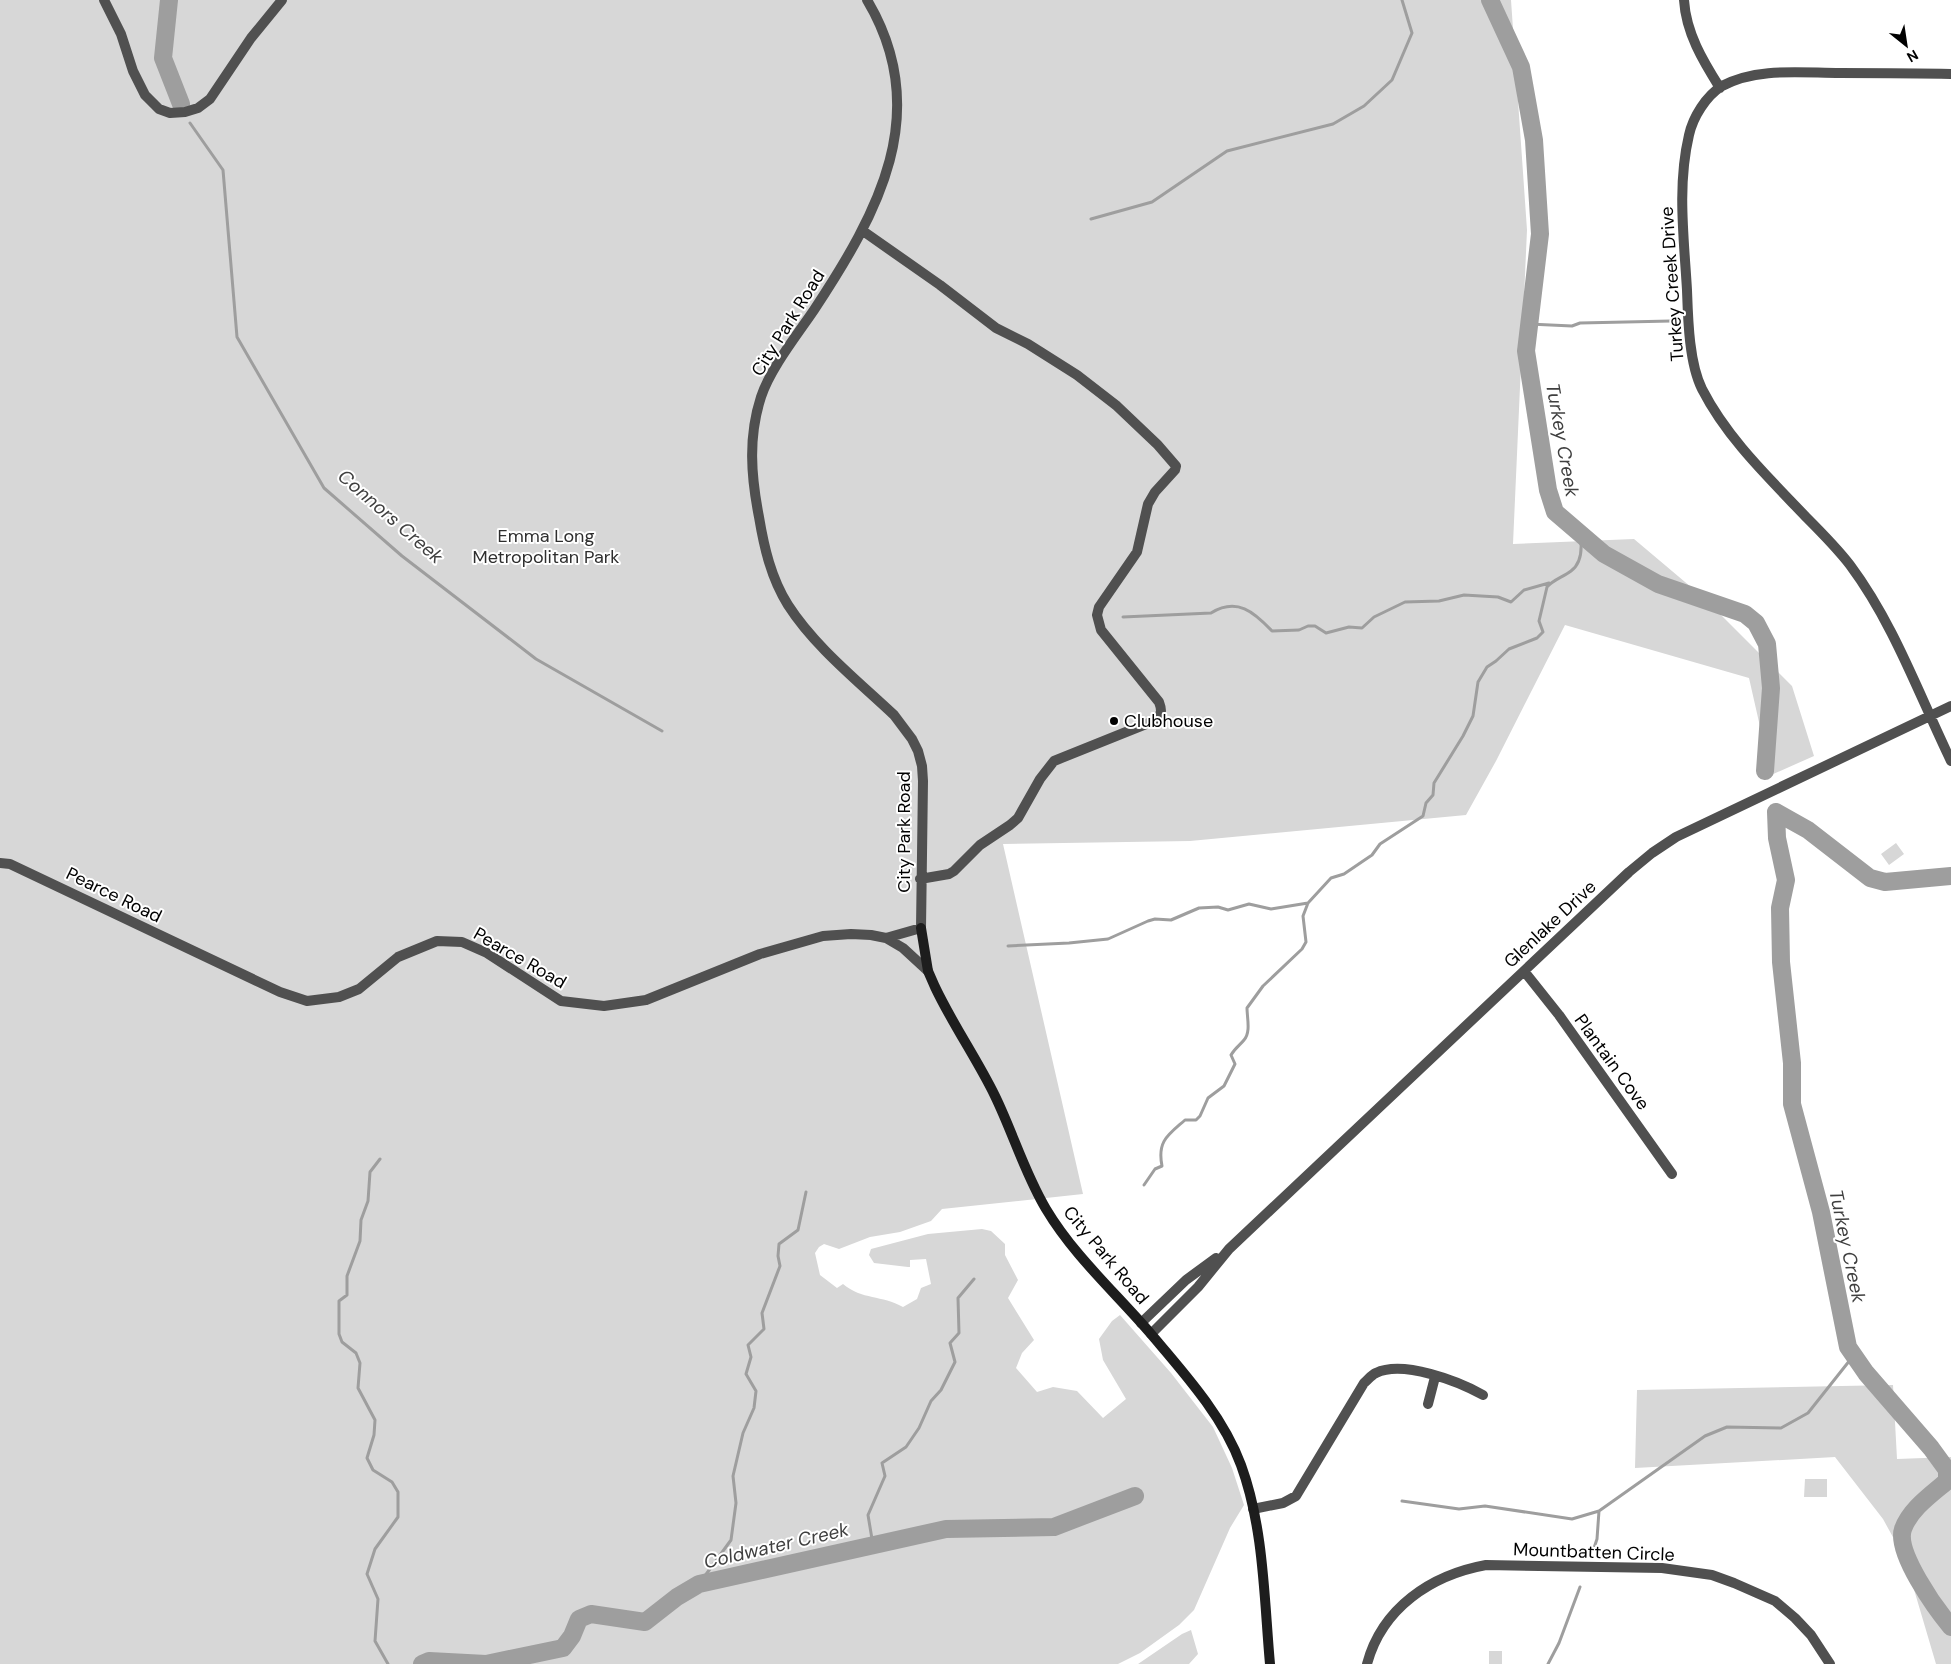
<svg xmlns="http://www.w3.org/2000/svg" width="1951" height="1664" font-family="'DM Sans',sans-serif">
<rect width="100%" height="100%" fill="#fff"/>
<path fill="#d7d7d7" d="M 0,0 L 1511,0 L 1527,230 L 1513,544 L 1634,539 L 1704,598 L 1792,686 L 1814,756 L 1771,775 L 1749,678 L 1565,625 L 1496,761 L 1466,815 L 1190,841 L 1003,844 L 1083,1194 L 942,1209 L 931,1221 L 900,1232 L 870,1237 L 839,1249 L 824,1244 L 819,1247 L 815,1253 L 820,1275 L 837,1288 L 843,1284 C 862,1300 882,1295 903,1307 L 917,1299 L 921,1288 L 931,1284 L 926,1259 L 910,1260 L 910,1267 L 908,1267 L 874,1263 L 869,1255 L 871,1249 L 928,1234 L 982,1229 L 991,1231 L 1005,1244 L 1005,1255 L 1018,1280 L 1008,1298 L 1034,1340 L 1022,1353 L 1016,1368 L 1037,1392 L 1053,1387 L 1077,1391 L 1103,1418 L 1126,1399 L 1103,1360 L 1099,1339 L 1112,1321 L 1120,1315 L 1171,1373 L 1213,1427 L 1232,1468 L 1244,1505 L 1230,1528 L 1194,1610 L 1179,1625 L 1140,1653 L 1118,1664 L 0,1664 Z
M 1896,843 L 1904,854 L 1889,865 L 1881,854 Z
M 1893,1385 L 1897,1459 L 1951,1457 L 1951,1664 L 1936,1664 L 1905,1559 L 1883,1519 L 1835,1457 L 1635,1468 L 1637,1390 Z
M 1805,1479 L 1827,1479 L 1827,1497 L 1804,1497 Z
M 1191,1630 L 1198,1654 L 1189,1664 L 1138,1664 L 1182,1634 Z
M 1489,1651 L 1502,1651 L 1502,1664 L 1489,1664 Z"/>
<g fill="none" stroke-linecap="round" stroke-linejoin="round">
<path stroke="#9e9e9e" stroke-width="3" d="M 190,123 L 223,170 L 237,337 L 324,488 L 402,556 L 536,659 L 662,731
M 1091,219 L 1152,202 L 1227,151 L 1333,124 L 1364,106 L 1392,80 L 1412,33 L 1402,0
M 1529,324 L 1572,326 L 1580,323 L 1671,321
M 1123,617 L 1211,613 C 1237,597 1254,612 1272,631 L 1299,630 L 1308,626 L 1315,626 L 1326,633 L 1349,627 L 1362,628 L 1374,617 L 1405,602 L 1439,601 L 1464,595 L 1498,597 L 1511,602 L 1524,590 L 1549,583
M 1008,946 L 1069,943 L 1108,939 L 1148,921 L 1155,919 L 1171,920 L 1199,908 L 1218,907 L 1228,910 L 1249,904 L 1271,909 L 1308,903
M 380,1159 L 370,1172 L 368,1201 L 361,1220 L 360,1241 L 347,1276 L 347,1295 L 339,1301 L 339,1334 L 342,1342 L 356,1353 L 360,1363 L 358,1388 L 375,1420 L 374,1435 L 367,1458 L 373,1470 L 392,1482 L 398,1492 L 398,1517 L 375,1549 L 367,1574 L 378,1599 L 375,1641 L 388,1664
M 1144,1185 L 1155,1169 L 1162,1166 C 1157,1141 1168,1135 1185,1120 L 1196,1120 L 1200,1116 L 1208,1098 L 1224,1086 L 1235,1064 L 1231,1055 C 1235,1048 1240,1045 1244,1040 C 1251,1032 1247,1018 1247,1008 L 1263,986 L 1302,949 L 1306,942 L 1303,916 L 1308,903 L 1331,878 L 1344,874 L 1372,855 L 1380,844 L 1423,816 L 1426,803 L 1433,795 L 1434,783 L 1463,736 L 1473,716 L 1478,682 L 1487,667 L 1496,661 L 1509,649 L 1537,638 L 1543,632 L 1539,621 L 1547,587 C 1553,580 1563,577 1571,571 C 1582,563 1582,546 1580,534
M 1402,1501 L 1459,1509 L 1485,1506 L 1572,1519 L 1599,1511 L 1705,1436 L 1727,1427 L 1781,1428 L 1808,1413 L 1854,1355
M 873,1545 L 868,1515 L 885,1476 L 882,1463 L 906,1447 L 919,1428 L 931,1401 L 941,1390 L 955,1362 L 950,1343 L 959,1333 L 958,1298 L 974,1279
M 1594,1548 L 1597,1539 L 1599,1511
M 699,1584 L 731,1540 L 736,1503 L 733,1476 L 743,1433 L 754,1408 L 756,1391 L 746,1374 L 751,1357 L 748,1345 L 764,1329 L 762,1313 L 780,1266 L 778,1256 L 779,1244 L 798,1230 L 806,1192
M 1548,1664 L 1559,1643 L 1580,1587"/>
<path stroke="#9e9e9e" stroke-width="18" d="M 169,0 L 163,58 L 181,104
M 1490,0 L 1521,67 L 1534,140 L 1540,234 L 1526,351 L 1548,490 L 1555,512 L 1604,554 L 1658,584 L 1745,614 L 1756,623 L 1767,644 L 1771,688 L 1765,771
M 1776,812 L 1777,838 L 1786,880 L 1780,908 L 1781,962 L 1792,1063 L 1792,1104 L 1821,1212 L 1848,1347 L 1866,1373 L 1931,1448 L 1947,1470 L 1947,1481 C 1932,1494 1910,1509 1903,1529 C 1895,1552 1936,1609 1951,1627
M 1776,812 L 1808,830 L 1870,878 L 1885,882 L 1951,876
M 422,1664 L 429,1661 L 486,1664 L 563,1648 L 572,1636 L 579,1619 L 591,1614 L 645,1622 L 677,1597 L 699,1584 L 946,1529 L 1054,1527 L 1135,1496"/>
<path stroke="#505050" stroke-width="10" d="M 104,0 L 121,34 L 133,71 L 145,95 L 159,109 L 170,113 L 185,112 L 198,108 L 210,99 L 251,38 L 282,0
M 867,0 C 934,112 878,213 814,310 C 797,335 770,369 761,397 C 748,437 751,476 759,517 C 764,547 771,578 788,605 C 815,647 858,681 894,715 L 912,739 L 918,751 L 922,766 L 923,781 L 921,928 L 886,938
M 1684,0 C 1686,33 1703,61 1720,88
M 1951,74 C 1914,73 1877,73 1840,73 C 1802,73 1757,67 1722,86 C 1706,96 1693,117 1689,135 C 1677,186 1684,238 1687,290 C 1688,319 1689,363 1702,389 C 1727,438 1768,477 1806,517 C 1821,532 1837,548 1850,565 C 1894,624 1919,695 1951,761
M 863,231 L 940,285 L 996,328 L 1028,344 L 1077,375 L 1117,406 L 1157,444 L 1176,466 L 1175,470 L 1155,492 L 1148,504 L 1137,552 L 1099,607 L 1097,615 L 1101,630 L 1159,702 C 1162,710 1162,714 1156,720 L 1054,761 L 1040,779 L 1018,818 L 1010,825 L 980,845 L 954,871 L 949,874 L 920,879
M 0,863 L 10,864 L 280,992 L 307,1001 L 339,997 L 359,989 L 398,957 L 437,941 L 462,942 L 487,953 L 561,1001 L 604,1006 L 646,1000 L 760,954 L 823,936 L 851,934 L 871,935 L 886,938 L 903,948 L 928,971
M 1524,971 L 1559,1015 L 1672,1174
M 1141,1323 L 1186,1280 L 1216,1258
M 1151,1334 L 1198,1287 L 1229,1249 L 1629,872 L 1652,853 L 1676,837 L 1951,706
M 1428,1404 L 1435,1377
M 1253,1509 L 1283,1503 L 1296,1496 L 1364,1383 C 1368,1380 1371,1375 1376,1373 C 1403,1360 1458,1381 1483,1395
M 1367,1664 C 1382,1608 1431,1575 1486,1565 L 1662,1568 L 1712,1575 L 1734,1583 L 1775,1601 L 1795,1618 L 1811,1635 L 1830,1664"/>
<path stroke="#1d1d1d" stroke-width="10" d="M 921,928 L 928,971 L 935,987 C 953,1025 977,1059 995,1096 C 1013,1133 1025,1174 1046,1209 C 1074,1256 1116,1293 1151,1334 C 1184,1373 1223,1416 1241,1465 C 1264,1528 1264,1598 1270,1664"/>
</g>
<circle fill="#000" stroke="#fff" stroke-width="2" cx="1114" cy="721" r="5"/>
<g text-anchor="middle" stroke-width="4" stroke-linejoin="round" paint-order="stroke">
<g font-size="18" fill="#000" stroke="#fff">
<text transform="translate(1672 284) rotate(-94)" y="6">Turkey Creek Drive</text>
<text transform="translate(788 323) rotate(-58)" y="6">City Park Road</text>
<text transform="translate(904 832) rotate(-90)" y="6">City Park Road</text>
<text transform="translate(114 895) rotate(26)" y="6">Pearce Road</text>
<text transform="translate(1550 924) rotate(-43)" y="6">Glenlake Drive</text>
<text transform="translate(520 958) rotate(30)" y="6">Pearce Road</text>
<text transform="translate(1612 1062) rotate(54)" y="6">Plantain Cove</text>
<text transform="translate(1106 1255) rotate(50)" y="6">City Park Road</text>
<text transform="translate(1594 1552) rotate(2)" y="6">Mountbatten Circle</text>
</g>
<g font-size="18" fill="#2e2e2e" stroke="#fff">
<text x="546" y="542">Emma Long<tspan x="546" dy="21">Metropolitan Park</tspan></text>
</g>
<g font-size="18" fill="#000" stroke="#fff" text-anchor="start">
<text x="1124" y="727">Clubhouse</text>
</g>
<g font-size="19" font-style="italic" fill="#3f3f3f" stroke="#fff">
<text transform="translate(1563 440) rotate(80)" y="7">Turkey Creek</text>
<text transform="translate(391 516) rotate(41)" y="7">Connors Creek</text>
<text transform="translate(1848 1246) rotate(78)" y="7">Turkey Creek</text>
<text transform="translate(776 1545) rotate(-13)" y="7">Coldwater Creek</text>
</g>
</g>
<g transform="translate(1906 45) rotate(150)" stroke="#ffffff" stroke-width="4" paint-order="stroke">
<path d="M0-4L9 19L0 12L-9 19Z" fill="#000000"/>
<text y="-8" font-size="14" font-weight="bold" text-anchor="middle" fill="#000000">N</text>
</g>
</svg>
